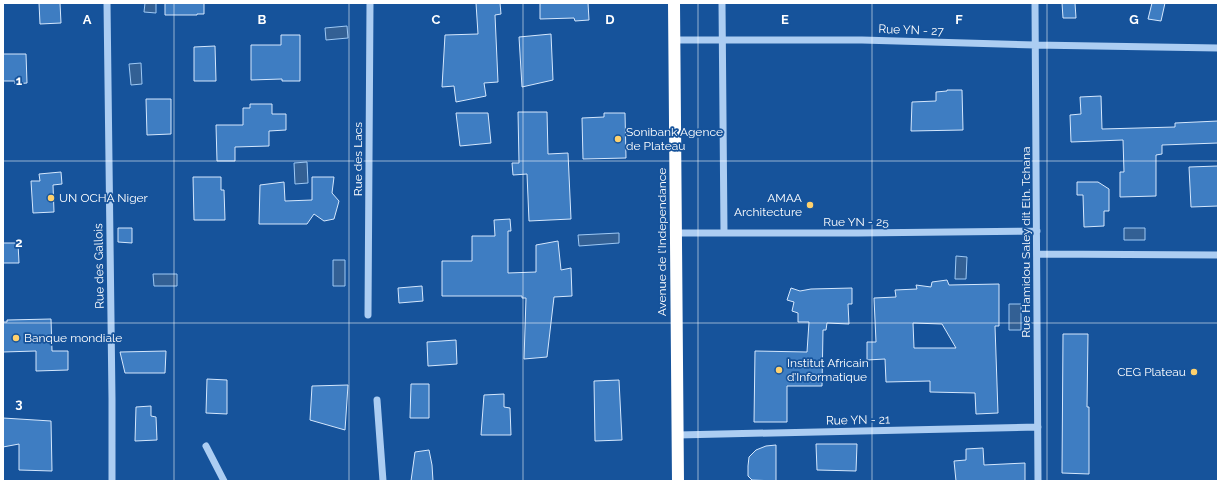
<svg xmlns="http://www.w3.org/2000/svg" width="1221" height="484" font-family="Raleway,sans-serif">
<rect width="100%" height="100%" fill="#16539b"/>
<path fill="#336094" stroke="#9ec9f5" d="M 145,3 L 156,3 L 156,13 L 144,12 Z
M 347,26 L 348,38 L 326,40 L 325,28 Z
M 141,63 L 142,84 L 131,85 L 129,64 Z
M 307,162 L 308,183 L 295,184 L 294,163 Z
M 1124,228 L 1145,228 L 1145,240 L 1124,240 Z
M 619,233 L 619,243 L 579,246 L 578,235 Z
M 956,256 L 967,257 L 966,279 L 955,279 Z
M 333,260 L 345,260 L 345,286 L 333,286 Z
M 153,274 L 177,274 L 177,286 L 154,286 Z
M 1009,304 L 1021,304 L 1021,330 L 1009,330 Z"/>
<path fill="#3e7dc2" stroke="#d4e7fd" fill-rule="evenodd" d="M 39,3 L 60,3 L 61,23 L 40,24 Z
M 165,3 L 204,3 L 204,14 L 197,14 L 197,15 L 165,15 Z
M 476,3 L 500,3 L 501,14 L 495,15 L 498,82 L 484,83 L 486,96 L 456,102 L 454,86 L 442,87 L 445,35 L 478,34 Z
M 540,3 L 588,3 L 589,20 L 575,21 L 574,18 L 540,19 Z
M 1062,3 L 1075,3 L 1076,18 L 1063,18 Z
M 1152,3 L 1165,3 L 1161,21 L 1148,19 Z
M 551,34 L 553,80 L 522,87 L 519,37 Z
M 281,35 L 300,35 L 300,81 L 282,81 L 282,79 L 251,80 L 251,45 L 281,45 Z
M 215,46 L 216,81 L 194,81 L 194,47 Z
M 3,54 L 26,54 L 27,83 L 15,84 L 15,81 L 3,81 Z
M 947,90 L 962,90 L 963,130 L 911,131 L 912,102 L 936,101 L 936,92 L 947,91 Z
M 1101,96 L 1102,129 L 1175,127 L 1175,123 L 1218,121 L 1218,143 L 1162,145 L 1162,154 L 1156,155 L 1156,196 L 1120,197 L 1120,172 L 1124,172 L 1123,140 L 1071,142 L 1070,115 L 1081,114 L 1080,97 Z
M 146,99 L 171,99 L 171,134 L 147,135 Z
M 250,104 L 272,104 L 272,114 L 286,114 L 286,130 L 269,131 L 269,146 L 235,147 L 235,161 L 217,161 L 216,125 L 243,125 L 243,108 L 250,108 Z
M 518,112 L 547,112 L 548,154 L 568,153 L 571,219 L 529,221 L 527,174 L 513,175 L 512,163 L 519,163 Z
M 456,113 L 488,113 L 491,143 L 460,146 Z
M 604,113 L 625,113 L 626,158 L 583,159 L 582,118 L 604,117 Z
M 1218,166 L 1218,206 L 1191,207 L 1189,167 Z
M 61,172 L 62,184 L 53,185 L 54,212 L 33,213 L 31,181 L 40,181 L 39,174 Z
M 193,177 L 221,177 L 221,190 L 224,190 L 225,220 L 194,220 Z
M 312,177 L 334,177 L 332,193 L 339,201 L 334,219 L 324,221 L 314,214 L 307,224 L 259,224 L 260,185 L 284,182 L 285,201 L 312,200 Z
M 1077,182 L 1098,182 L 1109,189 L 1109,211 L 1104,211 L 1104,226 L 1084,227 L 1083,195 L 1077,195 Z
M 510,219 L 511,231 L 508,231 L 508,273 L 536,272 L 536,245 L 558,241 L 561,270 L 571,268 L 572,296 L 554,297 L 547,357 L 524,359 L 526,298 L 522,298 L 522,296 L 442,296 L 442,261 L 472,261 L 472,236 L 495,236 L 494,220 Z
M 118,228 L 132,228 L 132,243 L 118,242 Z
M 3,243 L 18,243 L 19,263 L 3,263 Z
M 947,280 L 949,285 L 999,284 L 999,326 L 995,326 L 998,413 L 976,414 L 975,393 L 930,392 L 930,381 L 886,382 L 885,359 L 867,360 L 867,342 L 876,342 L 874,298 L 896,297 L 895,290 L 917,289 L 916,285 L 931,287 L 932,282 ZM 913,323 L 942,324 L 956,348 L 914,348 Z
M 422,286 L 423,301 L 399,303 L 398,288 Z
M 791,288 L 800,291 L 811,289 L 852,288 L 852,304 L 848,304 L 849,324 L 827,323 L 826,330 L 823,330 L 822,386 L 787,386 L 787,422 L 754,422 L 755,351 L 807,352 L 809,322 L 798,322 L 798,313 L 792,311 L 794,302 L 787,300 Z
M 51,319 L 52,351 L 68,351 L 68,370 L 36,371 L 36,351 L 3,352 L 3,322 L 7,322 L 7,320 Z
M 1063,334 L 1088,334 L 1087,407 L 1089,407 L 1089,474 L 1062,473 Z
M 456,340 L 457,364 L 428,366 L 427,342 Z
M 166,351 L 165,373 L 125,373 L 120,352 Z
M 207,379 L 227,380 L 227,414 L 206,413 Z
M 619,380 L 622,440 L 595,441 L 594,381 Z
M 411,384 L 429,384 L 429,418 L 410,418 Z
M 348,385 L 345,430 L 310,420 L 312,386 Z
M 504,394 L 504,407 L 510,408 L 511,435 L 481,435 L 484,395 Z
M 151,406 L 151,416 L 156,417 L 157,440 L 135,441 L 136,407 Z
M 3,418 L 51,421 L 52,471 L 19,470 L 19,444 L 3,447 Z
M 816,444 L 857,444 L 856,471 L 817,470 Z
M 776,445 L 776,481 L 752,480 L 748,476 L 748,466 L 749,457 L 756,450 L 766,446 Z
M 983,448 L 984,465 L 1025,463 L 1025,481 L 956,481 L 954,461 L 966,460 L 966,449 Z
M 429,450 L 432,465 L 433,481 L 411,481 L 415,452 Z"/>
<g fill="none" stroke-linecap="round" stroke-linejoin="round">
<path stroke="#accdf2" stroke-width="7" d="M 107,3 L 112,399 L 112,481
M 722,3 L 724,232
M 1035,3 L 1038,481
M 674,40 L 862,40 L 1035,45 L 1218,48
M 676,233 L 858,233 L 1037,231
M 1037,254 L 1218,255
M 368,315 L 370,3
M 377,400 L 383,481
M 678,435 L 1038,427
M 206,446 L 224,481"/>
<path stroke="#fff" stroke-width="12" d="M 674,3 L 678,481"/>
</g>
<path fill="none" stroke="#fff" stroke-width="1" stroke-opacity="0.55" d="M 174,3 L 174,481M 349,3 L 349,481M 523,3 L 523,481M 698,3 L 698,481M 872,3 L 872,481M 1047,3 L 1047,481M 3,161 L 1218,161M 3,323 L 1218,323"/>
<g fill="#ffd16d" stroke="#16539b" stroke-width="1.5">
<circle cx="618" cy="139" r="4"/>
<circle cx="51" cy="198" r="4"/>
<circle cx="810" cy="205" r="4"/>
<circle cx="16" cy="338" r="4"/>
<circle cx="779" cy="370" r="4"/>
<circle cx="1194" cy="372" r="4"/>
</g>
<g text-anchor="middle" stroke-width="3.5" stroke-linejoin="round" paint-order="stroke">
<g font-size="12" fill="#fff" stroke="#16539b">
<text transform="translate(911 30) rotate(2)" y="4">Rue YN - 27</text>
<text transform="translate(358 159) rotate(-90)" y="4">Rue des Lacs</text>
<text x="856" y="226">Rue YN - 25</text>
<text transform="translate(662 242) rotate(-90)" y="4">Avenue de l'Independance</text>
<text transform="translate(1026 242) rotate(-90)" y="4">Rue Hamidou Saley dit Elh. Tchana</text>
<text transform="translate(99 266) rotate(-91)" y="4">Rue des Gallois</text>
<text transform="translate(858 420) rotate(-1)" y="4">Rue YN - 21</text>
</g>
<g font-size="12" fill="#fff" stroke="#16539b" text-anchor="start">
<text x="626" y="136">Sonibank Agence<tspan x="626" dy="14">de Plateau</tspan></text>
<text x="59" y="202">UN OCHA Niger</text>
<text x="802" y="202" text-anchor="end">AMAA<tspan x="802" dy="14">Architecture</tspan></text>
<text x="24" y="342">Banque mondiale</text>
<text x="787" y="367">Institut Africain<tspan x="787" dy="14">d’Informatique</tspan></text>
<text x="1186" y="376" text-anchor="end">CEG Plateau</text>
</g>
</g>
<g font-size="13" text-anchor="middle" font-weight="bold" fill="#fff" stroke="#16539b" stroke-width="3.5" stroke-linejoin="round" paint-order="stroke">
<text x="87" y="24">A</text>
<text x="262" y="24">B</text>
<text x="436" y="24">C</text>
<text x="610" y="24">D</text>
<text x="785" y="24">E</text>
<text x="959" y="24">F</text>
<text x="1134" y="24">G</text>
<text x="19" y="85">1</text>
<text x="19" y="247">2</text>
<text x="19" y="408">3</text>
</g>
<rect width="1221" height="484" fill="none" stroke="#ffffff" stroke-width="8"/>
</svg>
